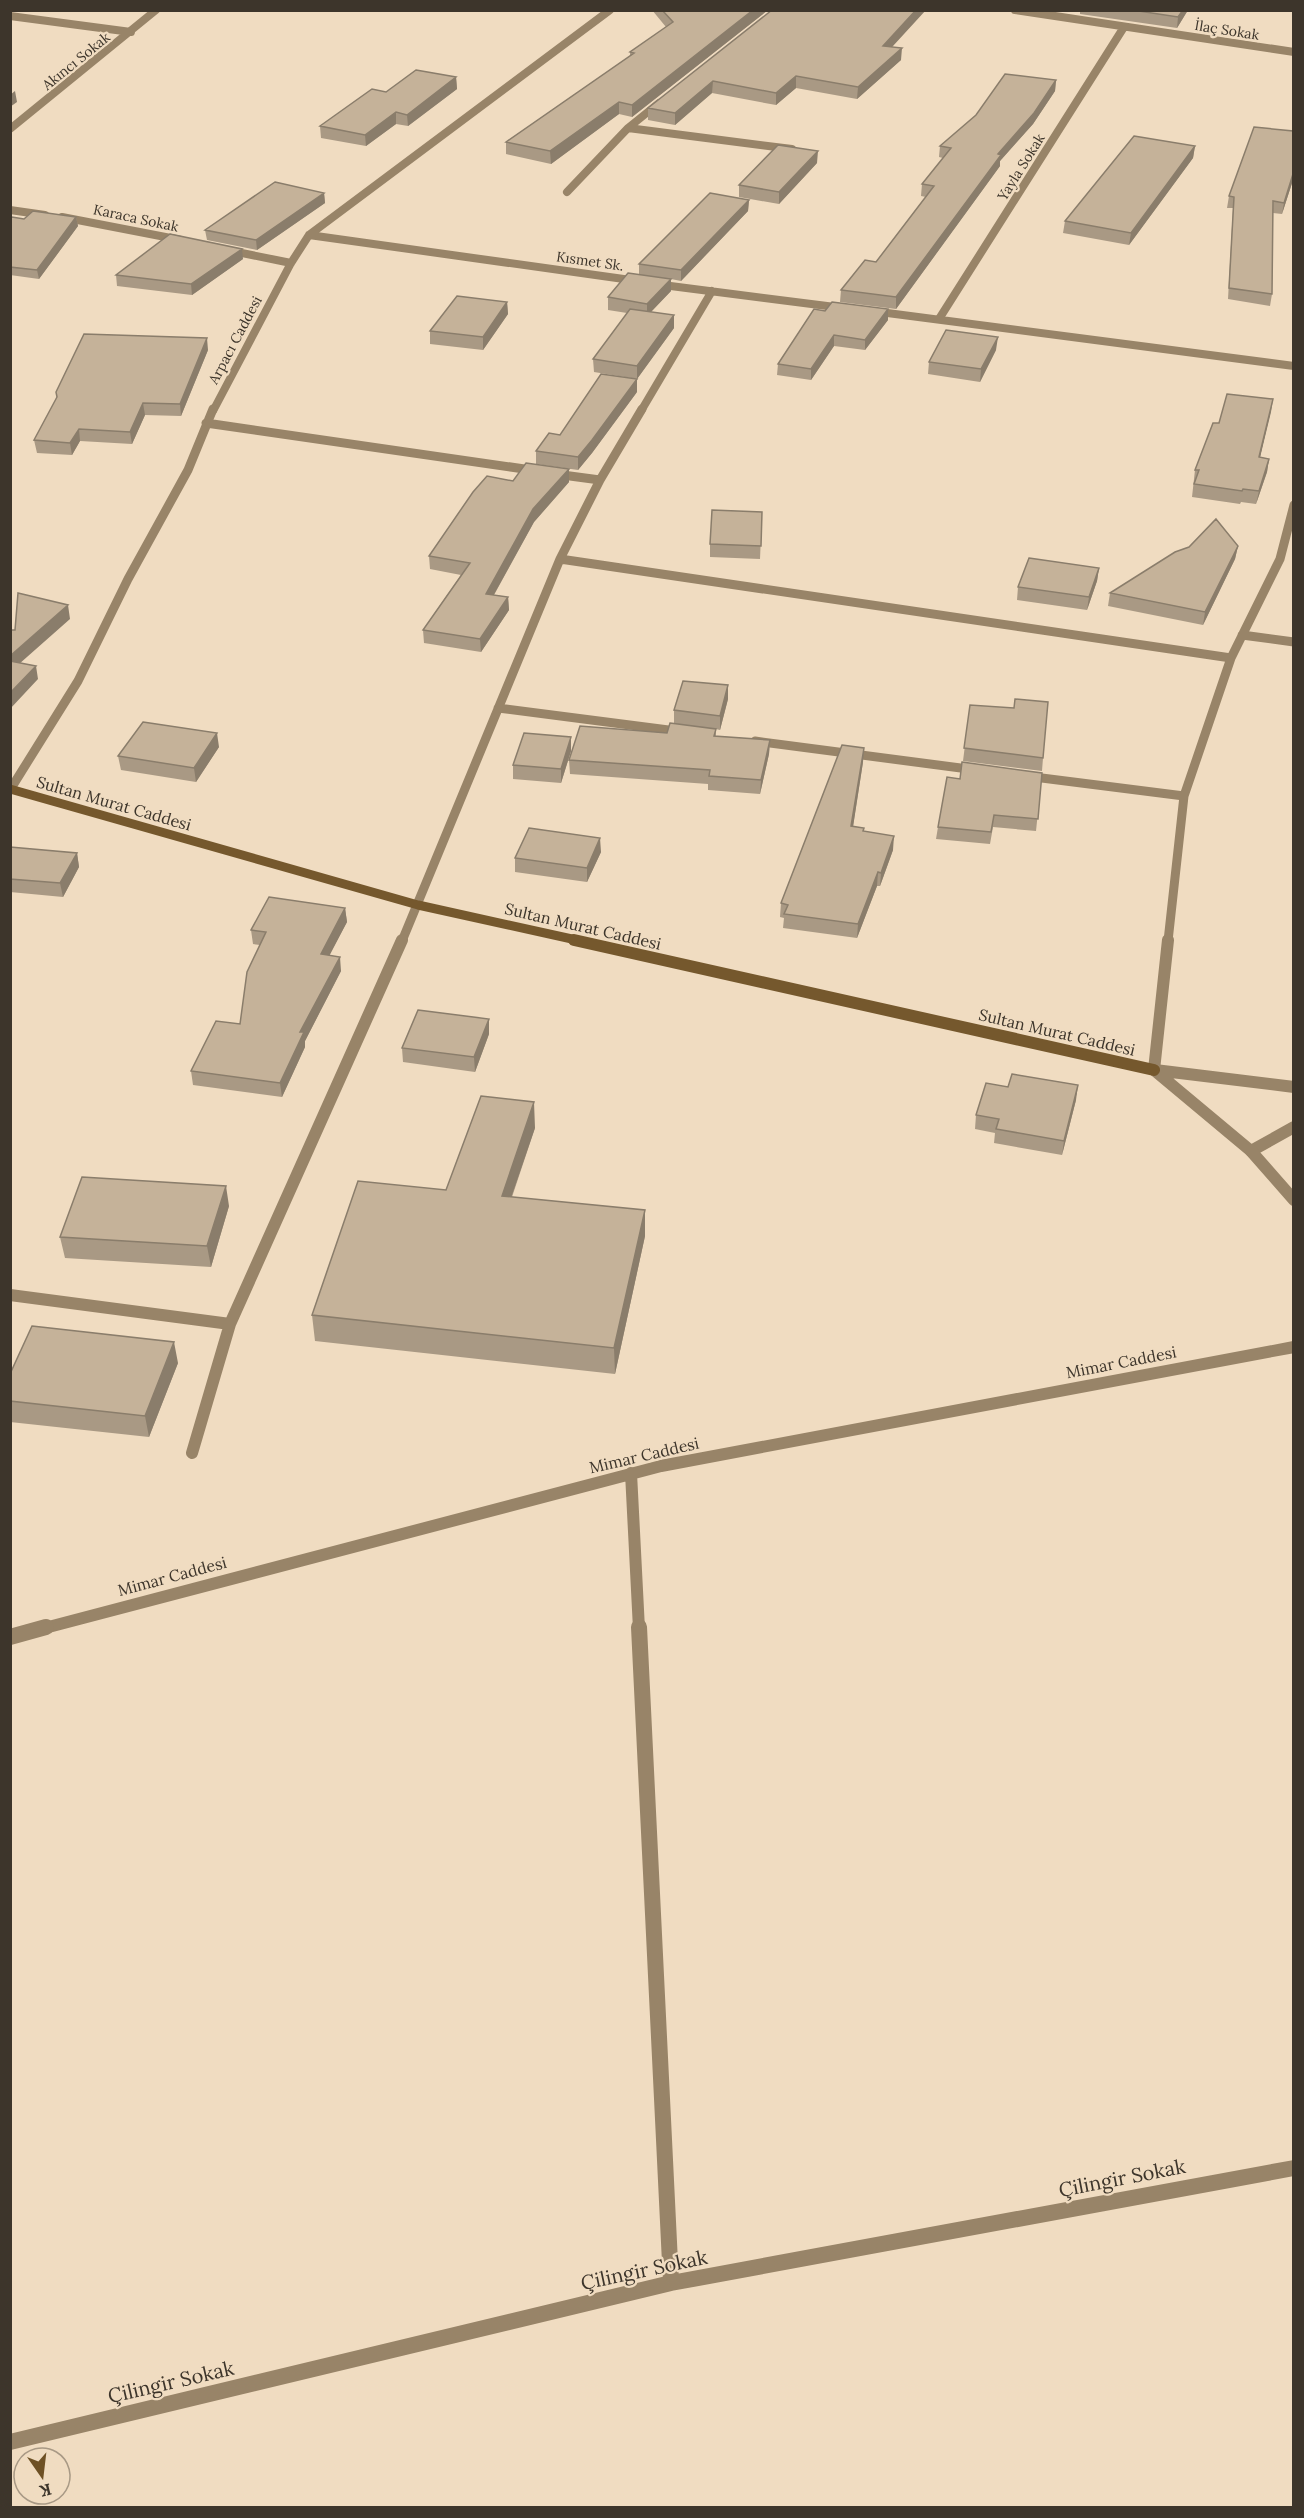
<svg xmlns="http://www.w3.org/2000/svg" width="1304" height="2518" font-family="Lora,serif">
<rect width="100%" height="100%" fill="#f0dcc1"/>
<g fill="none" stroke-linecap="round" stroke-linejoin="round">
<path stroke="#988468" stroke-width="8" d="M 1015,10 L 1294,52
M 10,16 L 131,32
M 628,128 L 659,103
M 10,129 L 156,10
M 567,192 L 628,128 L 792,149
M 10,210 L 45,215
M 62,217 L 181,240
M 309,235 L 638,281
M 227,250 L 291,263
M 655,284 L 843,308
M 872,311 L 1294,366
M 939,319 L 1124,27
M 213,411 L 291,263 L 309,235 L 610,10
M 641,411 L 712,291"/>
<path stroke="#988468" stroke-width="9" d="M 206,423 L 538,471
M 555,474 L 600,480 L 560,559
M 600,480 L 642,409
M 1242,635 L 1294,642
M 1231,658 L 1280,559 L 1294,505
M 498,708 L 684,732
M 755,741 L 976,770
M 1026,776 L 1184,796 L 1168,941
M 10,790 L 78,681 L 128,579 L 188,470 L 213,409
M 402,941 L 560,559 L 1231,658 L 1184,796"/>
<path stroke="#988468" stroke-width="12" d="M 1154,1070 L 1168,940
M 1251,1151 L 1294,1127
M 10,1295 L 230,1324
M 192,1453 L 230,1324 L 402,940
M 631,1473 L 639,1629
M 41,1629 L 661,1466 L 1294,1347"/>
<path stroke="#988468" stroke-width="16" d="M 639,1627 L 671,2283
M 10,1637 L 46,1627
M 10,2442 L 671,2283 L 1294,2168"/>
<path stroke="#988468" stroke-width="12" d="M 1154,1070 L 1251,1151 L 1294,1200
M 1155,1070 L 1294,1087"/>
<path stroke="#75582d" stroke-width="9" d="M 10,789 L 418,905 L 581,941"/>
<path stroke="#75582d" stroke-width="12" d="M 574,940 L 1154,1070"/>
</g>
<path fill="#a99984" d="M 652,10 L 768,10 L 632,117 L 619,114 L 551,164 L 506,154 L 506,142 L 630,56 L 630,52 L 666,27 Z
M 772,10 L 892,47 L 901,60 L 857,99 L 796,88 L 776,105 L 712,93 L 675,125 L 648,120 L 648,108 Z
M 1080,10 L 1188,10 L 1177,28 L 1080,14 Z
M 456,77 L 457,89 L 408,126 L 396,124 L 366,146 L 321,138 L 320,126 L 386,92 Z
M 1056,80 L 1055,91 L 1033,124 L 1000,161 L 1000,166 L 896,309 L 840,302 L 841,290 L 876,262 L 926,197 L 921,196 L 922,184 L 943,158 L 939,157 L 940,146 Z
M 1195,146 L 1193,158 L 1129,245 L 1063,233 L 1065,221 Z
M 817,163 L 779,204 L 739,197 L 739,185 Z
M 1293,180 L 1282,214 L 1273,213 L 1272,294 L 1270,306 L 1228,299 L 1233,208 L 1227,208 L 1229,196 Z
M 324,193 L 325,203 L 257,250 L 207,240 L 205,230 Z
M 749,200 L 748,211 L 681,281 L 671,279 L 671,291 L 651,312 L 674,328 L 637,379 L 594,372 L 593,359 L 627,313 L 608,310 L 608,297 L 639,275 L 639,264 Z
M 76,217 L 78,226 L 39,279 L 10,275 L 10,218 L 24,219 Z
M 243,259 L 192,295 L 117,286 L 116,275 Z
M 507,302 L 508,314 L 483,350 L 430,344 L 430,331 Z
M 888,309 L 888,320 L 865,350 L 834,346 L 811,380 L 777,375 L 778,364 L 825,311 Z
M 208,350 L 181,416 L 145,415 L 132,444 L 80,441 L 72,455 L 37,453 L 34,440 Z
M 996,350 L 980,382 L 928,374 L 929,362 Z
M 637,392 L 592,453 L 578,470 L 536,464 L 536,451 L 560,435 Z
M 1273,399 L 1260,457 L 1269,459 L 1267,472 L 1256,504 L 1241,502 L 1240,504 L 1192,497 L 1195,470 L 1219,423 Z
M 569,469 L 569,482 L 534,522 L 494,595 L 508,597 L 509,610 L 481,652 L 424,643 L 423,630 L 461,575 L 430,569 L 429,556 L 513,481 Z
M 762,512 L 760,559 L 710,557 L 710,544 Z
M 1238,546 L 1235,559 L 1203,625 L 1108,606 L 1110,593 Z
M 1099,568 L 1097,581 L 1087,610 L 1017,600 L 1018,587 Z
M 728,685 L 728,699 L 720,730 L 716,729 L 716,736 L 770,740 L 769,754 L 760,794 L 708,790 L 708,784 L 570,774 L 569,760 L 667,733 L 674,724 L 674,710 Z
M 970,705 L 1043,758 L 1042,771 L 963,761 Z
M 219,747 L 196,782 L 121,770 L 118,756 Z
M 571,751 L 561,783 L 513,779 L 513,765 Z
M 863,762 L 853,826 L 864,831 L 893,850 L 880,886 L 877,886 L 857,938 L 783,928 L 784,918 L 780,917 L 781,903 Z
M 1042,773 L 1036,831 L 993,827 L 990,844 L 936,839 L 938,827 L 960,779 Z
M 10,847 L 77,853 L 79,867 L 63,897 L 10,892 Z
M 601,852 L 587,882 L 515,872 L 515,858 Z
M 345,908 L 347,922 L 329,955 L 341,971 L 305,1041 L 305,1047 L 282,1097 L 193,1085 L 191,1071 L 240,1024 L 260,945 L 253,944 L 251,930 Z
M 489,1019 L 489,1034 L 475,1072 L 403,1062 L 402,1048 Z
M 1008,1087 L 1076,1100 L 1062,1155 L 994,1143 L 995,1133 L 975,1129 L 976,1115 Z
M 535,1128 L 512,1197 L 645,1210 L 645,1236 L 615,1374 L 315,1341 L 312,1315 L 446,1190 Z
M 229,1206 L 211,1267 L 65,1258 L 60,1237 Z
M 178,1363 L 149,1437 L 10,1422 L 10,1374 Z"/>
<path fill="#8a7d6b" d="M 753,10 L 768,10 L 632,117 L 632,105 Z
M 916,10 L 926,10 L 882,58 L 883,46 Z
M 1183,10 L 1188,10 L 1177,28 L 1178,17 Z
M 902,48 L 901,60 L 857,99 L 858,87 Z
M 796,76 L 796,88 L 776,105 L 776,93 Z
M 456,77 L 457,89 L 408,126 L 407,115 Z
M 1056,80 L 1055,91 L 1033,124 L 1000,161 L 1000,166 L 896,309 L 896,297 L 998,154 Z
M 713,81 L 712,93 L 675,125 L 675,113 Z
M 15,91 L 17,102 L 10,107 L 10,95 Z
M 619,102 L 619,114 L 551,164 L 550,151 Z
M 396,112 L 396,124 L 366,146 L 365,135 Z
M 1195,146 L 1193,158 L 1129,245 L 1131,233 Z
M 818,151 L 817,163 L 779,204 L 779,192 Z
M 1293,174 L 1293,180 L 1282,214 L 1284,203 Z
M 324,193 L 325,203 L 257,250 L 256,240 Z
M 749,200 L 748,211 L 681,281 L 681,270 Z
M 76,217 L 78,226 L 39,279 L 37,270 Z
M 242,249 L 243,259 L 192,295 L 191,284 Z
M 671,279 L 671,291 L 647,316 L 647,304 Z
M 507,302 L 508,314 L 483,350 L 483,337 Z
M 888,309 L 888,320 L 865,350 L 865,340 Z
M 674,315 L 674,328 L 637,379 L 637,366 Z
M 834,335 L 834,346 L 811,380 L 811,369 Z
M 998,337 L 996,350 L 980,382 L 981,369 Z
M 207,338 L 208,350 L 181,416 L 180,404 Z
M 637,379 L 637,392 L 592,453 L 578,470 L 578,457 Z
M 1273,399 L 1271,412 L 1257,470 L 1259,457 Z
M 143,403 L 145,415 L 132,444 L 130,432 Z
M 79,429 L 80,441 L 72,455 L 70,443 Z
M 1269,459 L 1267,472 L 1256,504 L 1259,491 Z
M 569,469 L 569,482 L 534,522 L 487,607 L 486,594 L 533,509 Z
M 1238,546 L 1235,559 L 1203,625 L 1205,612 Z
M 1099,568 L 1097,581 L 1087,610 L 1089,597 Z
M 508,597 L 509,610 L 481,652 L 480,639 Z
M 68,605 L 70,619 L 10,672 L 10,656 Z
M 36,666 L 38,679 L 10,709 L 10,693 Z
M 728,685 L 728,699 L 720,730 L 720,716 Z
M 217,733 L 219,747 L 196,782 L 194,768 Z
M 571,737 L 571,751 L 561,783 L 561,769 Z
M 770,740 L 769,754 L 760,794 L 761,780 Z
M 864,748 L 863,762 L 851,840 L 851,826 Z
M 894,836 L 893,850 L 880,886 L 881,873 Z
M 600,838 L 601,852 L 587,882 L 587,868 Z
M 77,853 L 79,867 L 63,897 L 60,883 Z
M 878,872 L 877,886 L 857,938 L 858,924 Z
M 345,908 L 347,922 L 323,968 L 321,954 Z
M 340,957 L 341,971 L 305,1041 L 305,1047 L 282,1097 L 280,1083 L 300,1032 Z
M 489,1019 L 489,1034 L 475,1072 L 474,1057 Z
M 1078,1085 L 1076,1100 L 1062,1155 L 1064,1141 Z
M 534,1102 L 535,1128 L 503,1221 L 502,1196 Z
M 226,1186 L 229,1206 L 211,1267 L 207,1246 Z
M 645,1210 L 645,1236 L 615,1374 L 614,1348 Z
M 174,1342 L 178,1363 L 149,1437 L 145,1416 Z"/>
<path fill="#c5b299" stroke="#8a7d6b" stroke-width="1.5" d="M 662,10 L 753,10 L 632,105 L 619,102 L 550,151 L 506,142 L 634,53 L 630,52 L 673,22 Z
M 772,10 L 916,10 L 883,46 L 902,48 L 858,87 L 796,76 L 776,93 L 713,81 L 675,113 L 648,108 Z
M 1132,10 L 1183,10 L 1178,17 Z
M 416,70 L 456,77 L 407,115 L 396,112 L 365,135 L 320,126 L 372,89 L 386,92 Z
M 1005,74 L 1056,80 L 1034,113 L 998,154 L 1001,155 L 896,297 L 841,290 L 865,260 L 876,262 L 934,186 L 922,184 L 951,148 L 940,146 L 976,115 Z
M 1254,127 L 1293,131 L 1293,174 L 1284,203 L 1273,201 L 1272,294 L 1229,288 L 1234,197 L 1229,196 Z
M 1134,136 L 1195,146 L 1131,233 L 1065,221 Z
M 778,145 L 818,151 L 779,192 L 739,185 Z
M 275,182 L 324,193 L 256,240 L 205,230 Z
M 710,193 L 749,200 L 681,270 L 639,264 Z
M 33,211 L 76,217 L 37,270 L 10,267 L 10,218 L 12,217 L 24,219 Z
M 170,234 L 242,249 L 191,284 L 116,275 Z
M 628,273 L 671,279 L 647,304 L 608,297 Z
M 457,296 L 507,302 L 483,337 L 430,331 Z
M 832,302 L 888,309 L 865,340 L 834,335 L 811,369 L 778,364 L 814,309 L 825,311 Z
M 630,309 L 674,315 L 637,366 L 593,359 Z
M 946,330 L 998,337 L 981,369 L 929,362 Z
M 84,334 L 207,338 L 180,404 L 143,403 L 130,432 L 79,429 L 70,443 L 34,440 L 57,397 L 56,392 Z
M 601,374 L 637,379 L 592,440 L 578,457 L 536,451 L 549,433 L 560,435 Z
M 1227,394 L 1273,399 L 1259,457 L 1269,459 L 1259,491 L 1243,489 L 1242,491 L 1194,484 L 1199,470 L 1195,470 L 1213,423 L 1219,423 Z
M 526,463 L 569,469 L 533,509 L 486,594 L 508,597 L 480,639 L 423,630 L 470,563 L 429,556 L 473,492 L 487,476 L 513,481 Z
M 712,510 L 762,512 L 761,546 L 710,544 Z
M 1216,519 L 1238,546 L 1205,612 L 1110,593 L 1175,552 L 1189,547 Z
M 1029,558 L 1099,568 L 1089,597 L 1018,587 Z
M 18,593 L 68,605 L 10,656 L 10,630 L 15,630 Z
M 10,661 L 36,666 L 10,693 Z
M 683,681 L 728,685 L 720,716 L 674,710 Z
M 1015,699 L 1048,702 L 1043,758 L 964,748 L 970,705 L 1014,708 Z
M 143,722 L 217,733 L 194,768 L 118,756 Z
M 670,723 L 716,729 L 714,736 L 770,740 L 761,780 L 709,776 L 710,770 L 569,760 L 580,726 L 667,733 Z
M 524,733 L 571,737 L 561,769 L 513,765 Z
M 842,745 L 864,748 L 851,826 L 864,828 L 863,831 L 894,836 L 881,873 L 878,872 L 858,924 L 784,914 L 788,905 L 781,903 Z
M 962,762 L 1042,773 L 1038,819 L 994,815 L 991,832 L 938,827 L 947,777 L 960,779 Z
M 529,828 L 600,838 L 587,868 L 515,858 Z
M 10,847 L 77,853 L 60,883 L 10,879 Z
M 269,897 L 345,908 L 321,954 L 340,957 L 300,1032 L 304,1032 L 280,1083 L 191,1071 L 216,1021 L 240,1024 L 247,972 L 266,932 L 251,930 Z
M 418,1010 L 489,1019 L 474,1057 L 402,1048 Z
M 1012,1074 L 1078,1085 L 1064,1141 L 996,1129 L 999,1119 L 976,1115 L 986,1083 L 1008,1087 Z
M 481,1096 L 534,1102 L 502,1196 L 645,1210 L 614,1348 L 312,1315 L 358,1181 L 446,1190 Z
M 82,1177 L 226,1186 L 207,1246 L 60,1237 Z
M 32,1326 L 174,1342 L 145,1416 L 10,1401 L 10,1374 Z"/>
<g text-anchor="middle" stroke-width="4.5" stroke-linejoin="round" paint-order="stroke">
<g font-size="14" fill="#3d352b" stroke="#f0dcc1">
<text transform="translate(1227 30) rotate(9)" y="5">İlaç Sokak</text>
<text transform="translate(76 61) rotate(-39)" y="5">Akıncı Sokak</text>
<text transform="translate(1021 167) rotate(-58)" y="5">Yayla Sokak</text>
<text transform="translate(136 218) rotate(12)" y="5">Karaca Sokak</text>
<text transform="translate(590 261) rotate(8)" y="5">Kısmet Sk.</text>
<text transform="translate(235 340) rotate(-62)" y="5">Arpacı Caddesi</text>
</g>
<g font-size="16" fill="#3d352b" stroke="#f0dcc1">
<text transform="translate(114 803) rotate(16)" y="6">Sultan Murat Caddesi</text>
<text transform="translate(583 926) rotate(13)" y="6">Sultan Murat Caddesi</text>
<text transform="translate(1057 1032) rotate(13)" y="6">Sultan Murat Caddesi</text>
<text transform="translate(1121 1362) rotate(-11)" y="6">Mimar Caddesi</text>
<text transform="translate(644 1455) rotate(-13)" y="6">Mimar Caddesi</text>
<text transform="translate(172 1576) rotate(-15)" y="6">Mimar Caddesi</text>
</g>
<g font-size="20" fill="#3d352b" stroke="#f0dcc1">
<text transform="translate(1122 2178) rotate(-11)" y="7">Çilingir Sokak</text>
<text transform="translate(644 2270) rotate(-12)" y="7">Çilingir Sokak</text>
<text transform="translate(171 2382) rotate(-13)" y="7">Çilingir Sokak</text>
</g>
</g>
<rect width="1304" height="2518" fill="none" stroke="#3d352b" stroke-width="24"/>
<g transform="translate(42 2476) rotate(166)"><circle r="28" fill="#f0dcc1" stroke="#a89985" stroke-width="1.5"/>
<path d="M0-4.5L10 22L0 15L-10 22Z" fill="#6e5125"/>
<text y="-9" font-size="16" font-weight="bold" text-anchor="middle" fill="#3d352b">K</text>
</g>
</svg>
